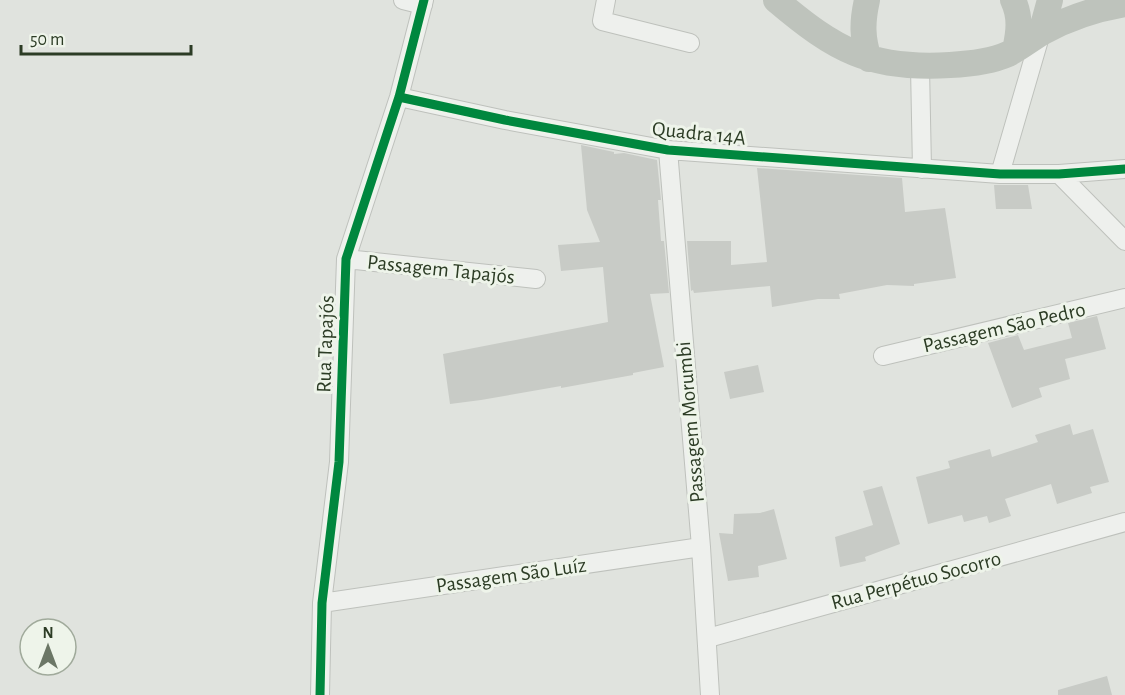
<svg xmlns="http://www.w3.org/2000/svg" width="1125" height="695" font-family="'Alegreya Sans',sans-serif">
<rect width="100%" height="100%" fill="#e0e3de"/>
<path fill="#c8cbc6" d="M 581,145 L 614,152 L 614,154 L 624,153 L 657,160 L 661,200 L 658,200 L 661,241 L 664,241 L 669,293 L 650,294 L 664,367 L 633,373 L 633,375 L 561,388 L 561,386 L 481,400 L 450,404 L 443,354 L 608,322 L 603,267 L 561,271 L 558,245 L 600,242 L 587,210 Z
M 757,168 L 902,178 L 905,212 L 945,208 L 956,278 L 914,284 L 914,286 L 887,285 L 839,294 L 840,299 L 818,299 L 772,307 L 770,286 L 694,293 L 693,290 L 691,291 L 687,241 L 731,241 L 731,265 L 767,262 Z
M 994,185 L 1028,185 L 1032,209 L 996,209 Z
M 1097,316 L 1106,349 L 1065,359 L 1070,379 L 1039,388 L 1042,397 L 1012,408 L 988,343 L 1018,335 L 1024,350 L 1072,338 L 1068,323 Z
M 758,365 L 764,392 L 730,399 L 724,372 Z
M 1070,424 L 1073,435 L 1093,429 L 1109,482 L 1090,487 L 1092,493 L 1057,504 L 1051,484 L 1005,499 L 1011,516 L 989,523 L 987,516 L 964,522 L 962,515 L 928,524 L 916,477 L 950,468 L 948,461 L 965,456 L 990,449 L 992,457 L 1038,442 L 1035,435 Z
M 882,486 L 900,544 L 865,557 L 866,561 L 840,567 L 835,537 L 873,525 L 863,491 Z
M 774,509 L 787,559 L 758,566 L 759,577 L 728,581 L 719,533 L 733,534 L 734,514 L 760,513 Z
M 1107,676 L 1112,695 L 1058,695 L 1058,690 Z"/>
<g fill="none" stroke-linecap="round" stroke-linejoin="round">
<defs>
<path id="street" d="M 403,0 L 423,5
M 606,0 L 602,21 L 690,43
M 920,67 L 922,169
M 399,97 L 505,120 L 668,150 L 1000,174 L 1059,174 L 1125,169
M 668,150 L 701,547 L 710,695
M 1000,174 L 1041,33
M 1059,174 L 1125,241
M 346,259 L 536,279
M 883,356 L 1125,298
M 322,603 L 701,547
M 708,638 L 1125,522
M 320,695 L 322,603 L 339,462 L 346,259 L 399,97 L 424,0"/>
</defs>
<use href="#street" stroke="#bec1bc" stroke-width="20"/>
<use href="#street" stroke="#eef0ed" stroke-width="18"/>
<path stroke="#bec3bc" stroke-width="26" d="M 776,0 C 835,50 870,70 950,65 C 969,64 990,62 1008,54 C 1020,48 1031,39 1043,32 C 1070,17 1095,9 1125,4
M 867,0 C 862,22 862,38 869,59
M 1013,0 C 1021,17 1019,32 1015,50
M 1041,33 L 1050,0"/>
<defs>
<path id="cycleway" d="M 399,97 L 505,120 L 668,150 L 1000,174 L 1059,174 L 1125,169
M 320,695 L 322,603 L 339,462 L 346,259 L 399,97 L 424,0"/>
</defs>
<use href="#cycleway" stroke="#eef4ea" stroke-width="13"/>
<use href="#cycleway" stroke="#00873e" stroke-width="9"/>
</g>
<g text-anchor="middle" stroke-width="6" stroke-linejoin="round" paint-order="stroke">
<g font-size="21" fill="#2c3c25" stroke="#eef4ea">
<text transform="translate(699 133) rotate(6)" y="7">Quadra 14A</text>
<text transform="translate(441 269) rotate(6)" y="7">Passagem Tapajós</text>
<text transform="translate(1004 327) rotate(-13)" y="7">Passagem São Pedro</text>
<text transform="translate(325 344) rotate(-88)" y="7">Rua Tapajós</text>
<text transform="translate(690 422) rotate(-95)" y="7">Passagem Morumbi</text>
<text transform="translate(511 575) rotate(-8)" y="7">Passagem São Luíz</text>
<text transform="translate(916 580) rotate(-15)" y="7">Rua Perpétuo Socorro</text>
</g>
</g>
<g transform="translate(48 647)"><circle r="28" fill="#eef4ea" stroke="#a0aa9b" stroke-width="1.5"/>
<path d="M0-4.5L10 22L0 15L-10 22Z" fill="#6b7666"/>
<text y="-9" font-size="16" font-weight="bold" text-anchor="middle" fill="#2c3c25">N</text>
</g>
<path d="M21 45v9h170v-9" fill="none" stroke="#2c3c25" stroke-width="3"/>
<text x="30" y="45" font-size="18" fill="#2c3c25" stroke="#eef4ea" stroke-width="4.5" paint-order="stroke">50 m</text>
</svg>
